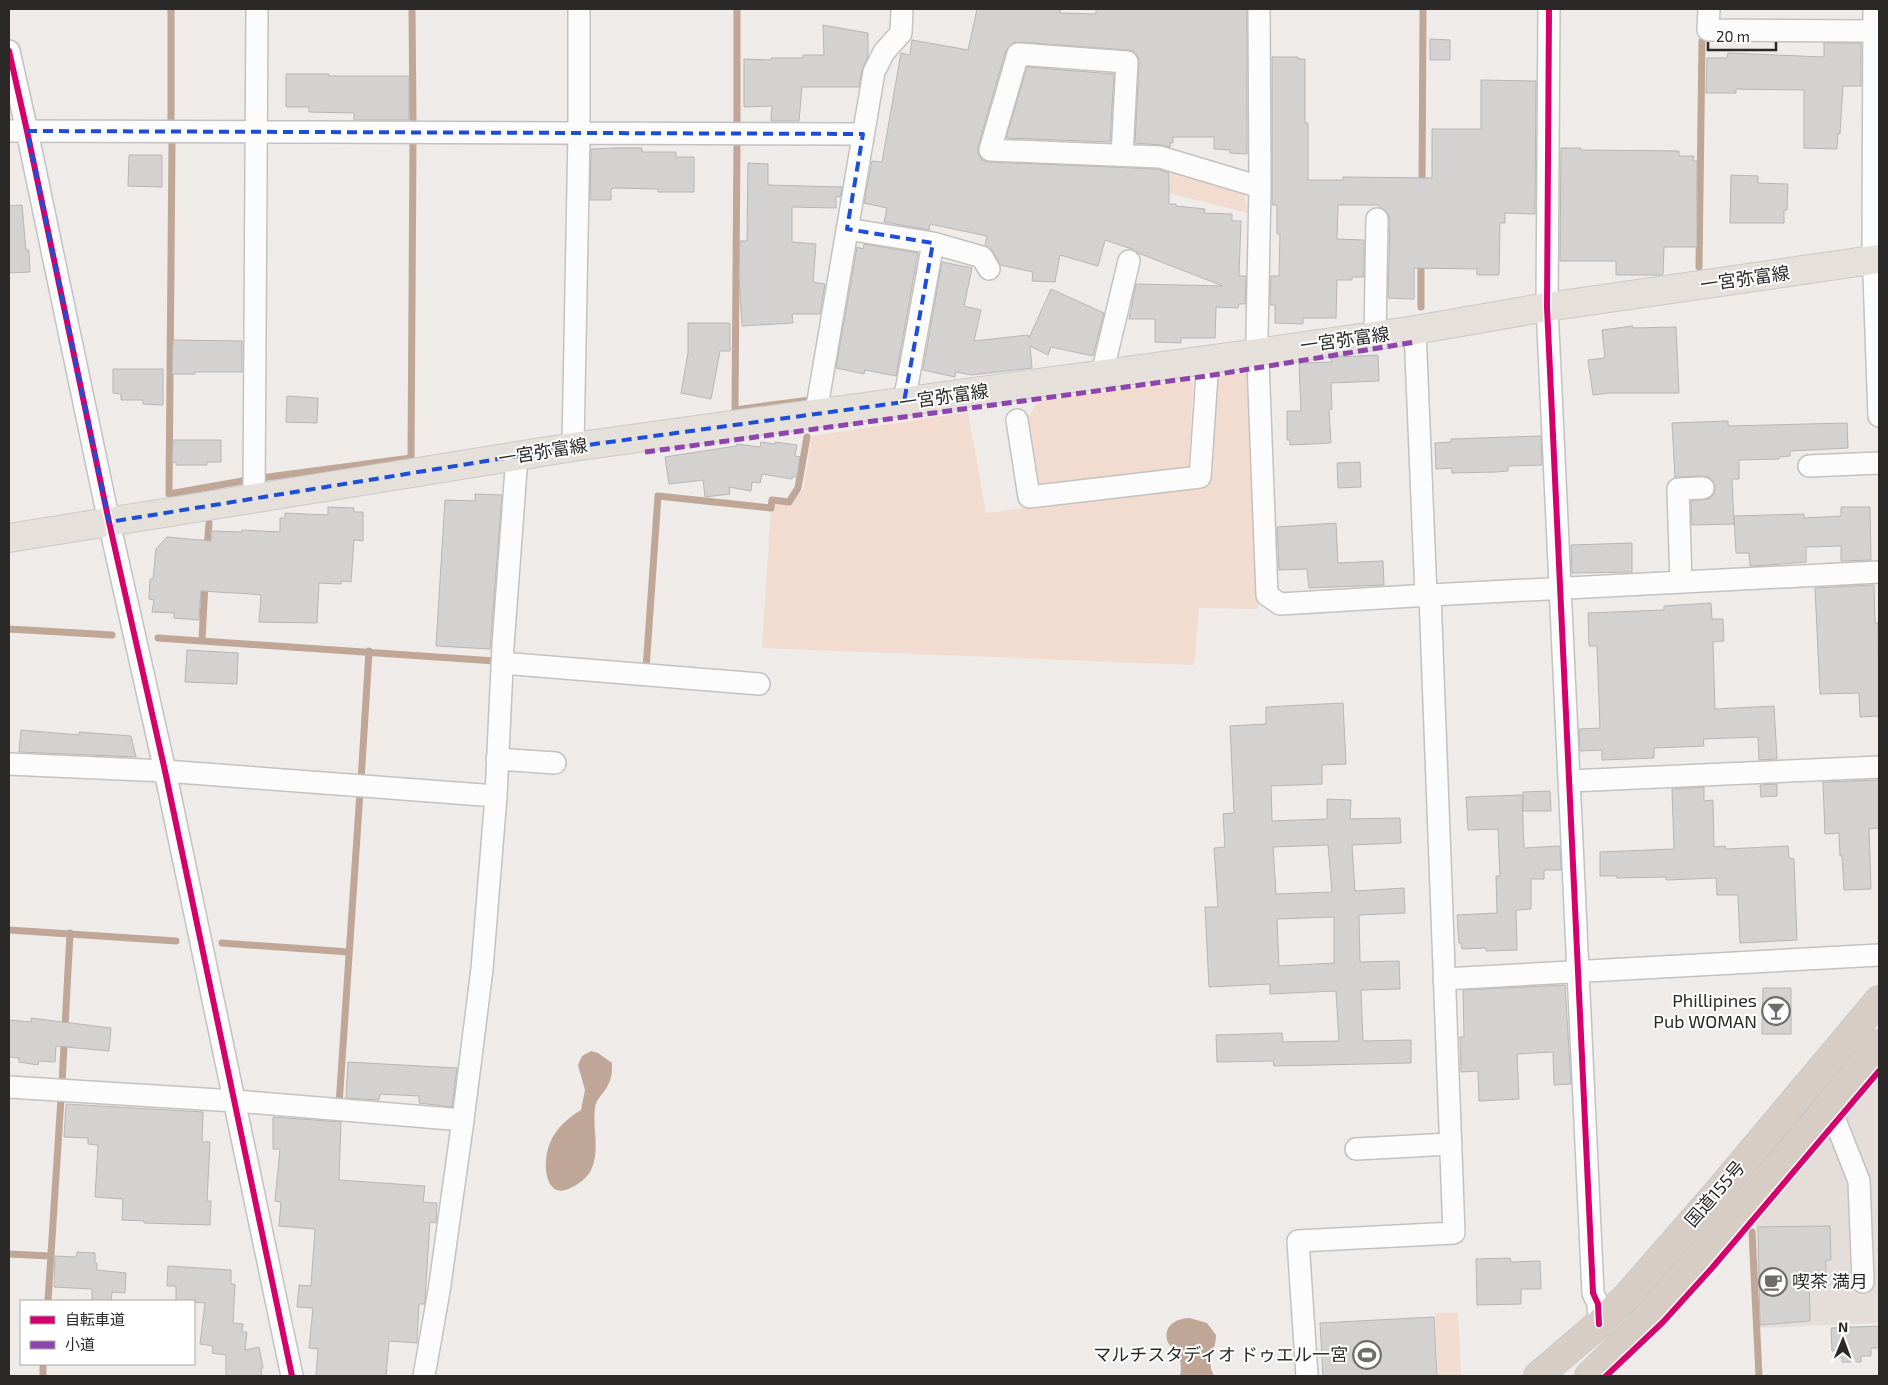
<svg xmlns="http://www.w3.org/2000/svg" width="1888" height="1385" font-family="'Exo 2','Noto Sans JP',sans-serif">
<rect width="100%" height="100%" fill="#eeebe9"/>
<path fill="#e4ddd9" d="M 1879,1075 L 1879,1323 L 1758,1328 L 1756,1221 Z"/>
<path fill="#f2dccf" d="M 1171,172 L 1242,191 L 1248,207 L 1248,213 L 1169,193 Z
M 1249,372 L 1258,609 L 1199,608 L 1194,665 L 762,648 L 771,509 L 775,504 L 789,505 L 803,490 L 812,436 L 968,412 L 986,513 L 1208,485 L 1216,384 L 1220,376 Z
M 1189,380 L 1193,384 L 1188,474 L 1044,490 L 1036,485 L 1027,420 L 1038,401 Z
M 1435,1313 L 1458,1313 L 1461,1376 L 1438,1376 Z"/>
<path fill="#c0a696" d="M 591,1051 L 598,1053 L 612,1063 C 612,1070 612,1079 608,1085 C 604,1094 596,1098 595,1108 C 592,1129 601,1151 590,1172 C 587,1177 581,1182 576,1185 C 545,1206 541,1163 550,1143 C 556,1128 568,1118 581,1110 L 585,1090 L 578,1065 L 582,1056 Z
M 1189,1318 L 1207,1323 L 1216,1335 C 1216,1352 1205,1358 1214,1376 L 1180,1376 C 1182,1367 1181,1357 1174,1350 C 1172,1347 1168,1344 1167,1340 C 1164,1325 1176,1319 1189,1318 Z"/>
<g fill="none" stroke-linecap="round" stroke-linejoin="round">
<path stroke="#c0a696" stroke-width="7" d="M 412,9 L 413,124
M 737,123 L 737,9
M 171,126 L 171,9
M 737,141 L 735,410 L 810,400
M 172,142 L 169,494 L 248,480
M 1422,186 L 1423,9
M 1699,267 L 1702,41
M 1421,307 L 1421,260
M 261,478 L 411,458 L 413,140
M 207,550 L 209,523
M 9,629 L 112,635
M 158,638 L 495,661
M 202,640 L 205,583
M 643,668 L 646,669 L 658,496 L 771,508 L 772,500 L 789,502 L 798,488 L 807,437
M 361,781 L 369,651
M 9,930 L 176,941
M 222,943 L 349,952
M 62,1083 L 70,933
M 339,1105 L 360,792
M 1752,1232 L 1759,1376
M 9,1254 L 51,1256
M 48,1301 L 61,1098
M 43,1376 L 43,1364"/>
</g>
<path fill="#d4d2d0" stroke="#b8b6b4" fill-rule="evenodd" d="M 977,9 L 1060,9 L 1060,13 L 1096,14 L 1096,9 L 1247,9 L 1247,154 L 1230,153 L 1230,150 L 1214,149 L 1214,137 L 1173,137 L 1173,143 L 1170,143 L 1170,147 L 1161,145 L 1135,143 L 1139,63 L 1138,56 L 1134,51 L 1128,50 L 1019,42 L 1013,43 L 1006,50 L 978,147 L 978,153 L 982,160 L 989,162 L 1158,169 L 1169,173 L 1169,204 L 1176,204 L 1176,206 L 1205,209 L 1204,213 L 1232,214 L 1232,221 L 1241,221 L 1239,276 L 1246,276 L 1245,304 L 1239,304 L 1238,308 L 1216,307 L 1215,338 L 1181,338 L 1181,343 L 1155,342 L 1155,319 L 1129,319 L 1136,284 L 1223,286 L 1138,253 L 1132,249 L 1105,240 L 1098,266 L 1060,255 L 1055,282 L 1032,281 L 1033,272 L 1000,265 L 993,251 L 985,245 L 987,236 L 930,224 L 929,230 L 884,222 L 887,208 L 864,203 L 872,161 L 882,162 L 901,53 L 910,55 L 912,40 L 968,50 Z
M 823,25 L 868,33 L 868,56 L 862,70 L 859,87 L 802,87 L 799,121 L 771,121 L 772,106 L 744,107 L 744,59 L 771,60 L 771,58 L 803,58 L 803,55 L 824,55 Z
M 1430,39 L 1450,40 L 1450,60 L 1430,60 Z
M 1824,43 L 1861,43 L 1861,86 L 1843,86 L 1840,134 L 1838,133 L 1837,149 L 1804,148 L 1804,90 L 1736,89 L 1736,93 L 1706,93 L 1707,58 L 1727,58 L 1728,53 L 1824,57 Z
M 1272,57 L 1298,57 L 1298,59 L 1305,59 L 1305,123 L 1308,123 L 1308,180 L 1343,180 L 1343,177 L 1432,178 L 1432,129 L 1481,129 L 1481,80 L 1536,81 L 1535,214 L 1505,213 L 1505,223 L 1500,223 L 1499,275 L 1477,275 L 1477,269 L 1414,268 L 1414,299 L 1388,298 L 1390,219 L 1388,213 L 1378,205 L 1338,205 L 1337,239 L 1364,240 L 1364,277 L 1352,277 L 1352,280 L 1337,280 L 1336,318 L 1303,318 L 1303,324 L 1275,323 L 1275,305 L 1270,305 L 1271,276 L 1279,276 L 1280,234 L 1277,234 L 1277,205 L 1272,205 Z
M 1027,67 L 1114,74 L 1110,142 L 1006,138 Z
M 286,74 L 329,74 L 329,76 L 409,76 L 409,120 L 354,120 L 354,113 L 309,112 L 309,107 L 286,107 Z
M 616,148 L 642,148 L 642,152 L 676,152 L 676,157 L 694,157 L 694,192 L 658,192 L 658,189 L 614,188 L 611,189 L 611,200 L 590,200 L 591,149 Z
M 1561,148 L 1581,148 L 1581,150 L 1679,151 L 1679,156 L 1694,156 L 1693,161 L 1697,161 L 1697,247 L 1664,247 L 1663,274 L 1662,275 L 1616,275 L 1616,261 L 1560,261 Z
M 129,155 L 162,155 L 162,187 L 128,186 Z
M 748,163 L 768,164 L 768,185 L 842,187 L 840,197 L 836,196 L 836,208 L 792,207 L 792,242 L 816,244 L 813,282 L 825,284 L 820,314 L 792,314 L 793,323 L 742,326 L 739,277 L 740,241 L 747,241 Z
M 1731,175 L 1758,176 L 1758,183 L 1788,184 L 1787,210 L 1784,210 L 1784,223 L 1730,223 Z
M 22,205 L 26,250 L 29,250 L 30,272 L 9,273 L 9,206 Z
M 864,244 L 918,253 L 896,376 L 865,370 L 864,374 L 836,368 L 857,247 L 863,249 Z
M 942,262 L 972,268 L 964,306 L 981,310 L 974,341 L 1028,335 L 1029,338 L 1051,289 L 1104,313 L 1093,356 L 1051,347 L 1048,355 L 1030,346 L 1032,368 L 971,375 L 956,372 L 955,377 L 923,370 Z
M 688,323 L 730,323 L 730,351 L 720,351 L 711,399 L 681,393 L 688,353 Z
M 1633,326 L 1633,328 L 1676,327 L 1679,393 L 1610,393 L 1593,395 L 1588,360 L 1605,358 L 1602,330 Z
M 173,340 L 242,341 L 242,372 L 195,372 L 195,374 L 172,374 Z
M 1378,355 L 1379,381 L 1331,383 L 1332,409 L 1329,410 L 1331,443 L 1290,445 L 1290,440 L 1287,440 L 1287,411 L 1301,411 L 1299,363 L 1332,362 L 1331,358 L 1338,357 Z
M 113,369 L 163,369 L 163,405 L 143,404 L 143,400 L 121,400 L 121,394 L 113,393 Z
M 287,396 L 318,398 L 317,423 L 286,422 Z
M 1728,421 L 1728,426 L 1847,423 L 1848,448 L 1790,451 L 1790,456 L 1779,457 L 1779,459 L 1739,460 L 1739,479 L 1732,479 L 1734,524 L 1692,525 L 1691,501 L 1709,499 L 1714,494 L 1715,487 L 1713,481 L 1708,477 L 1702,476 L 1675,477 L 1672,423 Z
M 1541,436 L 1542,465 L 1508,466 L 1508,471 L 1496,472 L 1452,473 L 1452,468 L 1436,469 L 1435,443 L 1451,442 L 1451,439 Z
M 173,440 L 221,440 L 221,462 L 207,462 L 207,465 L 176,465 L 176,462 L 172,462 Z
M 761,442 L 775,444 L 775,442 L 797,445 L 795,456 L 800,457 L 797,477 L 792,477 L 792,479 L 762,474 L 760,483 L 752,482 L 751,491 L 729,487 L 730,494 L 705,497 L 703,480 L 669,484 L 665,457 L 736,446 L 737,444 L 760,447 Z
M 1360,462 L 1361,487 L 1338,488 L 1337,463 Z
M 475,494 L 502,495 L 490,649 L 436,646 L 445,500 L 475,501 Z
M 328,507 L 354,508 L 354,512 L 363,512 L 363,541 L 354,540 L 351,582 L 341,581 L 341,584 L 319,583 L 317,623 L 259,622 L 261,595 L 251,594 L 201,591 L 199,620 L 174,618 L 174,613 L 152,612 L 154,600 L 149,599 L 150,579 L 153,579 L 156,549 L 167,537 L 211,541 L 211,531 L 242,532 L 242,530 L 280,532 L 280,518 L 285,518 L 285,513 L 328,515 Z
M 1841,507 L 1870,507 L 1871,560 L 1841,561 L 1841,546 L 1806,547 L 1806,562 L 1768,565 L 1750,566 L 1749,553 L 1736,553 L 1734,516 L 1804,514 L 1804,518 L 1841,516 Z
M 1336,523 L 1338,563 L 1383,561 L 1384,585 L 1309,588 L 1307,569 L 1279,570 L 1277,527 Z
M 1632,543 L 1632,572 L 1572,573 L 1571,545 Z
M 1874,585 L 1875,623 L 1878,623 L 1879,716 L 1860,717 L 1859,693 L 1820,694 L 1815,588 Z
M 1711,603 L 1712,619 L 1723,619 L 1724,641 L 1713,642 L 1715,709 L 1774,706 L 1777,759 L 1759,760 L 1758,737 L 1703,739 L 1704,746 L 1654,748 L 1654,758 L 1602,760 L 1602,750 L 1580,751 L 1579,729 L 1600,728 L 1597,646 L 1589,646 L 1588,613 L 1664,610 L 1664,606 Z
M 187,650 L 238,653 L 237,684 L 185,682 Z
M 1343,703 L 1346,764 L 1322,765 L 1322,784 L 1271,786 L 1272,821 L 1327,819 L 1327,799 L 1351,800 L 1350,819 L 1400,818 L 1401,843 L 1352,845 L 1355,891 L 1404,888 L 1405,913 L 1359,915 L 1360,962 L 1399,961 L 1400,989 L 1361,990 L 1363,1041 L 1411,1040 L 1411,1063 L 1274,1066 L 1273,1061 L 1217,1062 L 1216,1035 L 1282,1033 L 1283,1042 L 1339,1041 L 1336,991 L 1270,994 L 1270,984 L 1209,987 L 1205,907 L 1218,907 L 1214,848 L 1225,847 L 1223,814 L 1234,813 L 1230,726 L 1266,724 L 1266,707 ZM 1328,845 L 1332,892 L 1276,894 L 1273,847 ZM 1334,917 L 1334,963 L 1279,966 L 1277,919 Z
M 21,730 L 79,735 L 79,732 L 131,736 L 136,757 L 19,752 Z
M 1879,780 L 1879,828 L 1869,829 L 1871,889 L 1844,890 L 1842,856 L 1840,856 L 1839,833 L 1825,834 L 1823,782 Z
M 1777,784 L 1777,796 L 1761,797 L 1760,785 Z
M 1704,787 L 1704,801 L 1713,800 L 1714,847 L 1725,846 L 1726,849 L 1788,846 L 1789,858 L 1794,859 L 1797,940 L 1740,943 L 1738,895 L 1717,895 L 1716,878 L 1666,880 L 1666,877 L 1617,878 L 1617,876 L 1600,876 L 1600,852 L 1674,849 L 1672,789 Z
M 1550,791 L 1551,811 L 1523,811 L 1523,792 Z
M 1522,795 L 1524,848 L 1560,846 L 1561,870 L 1544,870 L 1544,879 L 1531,879 L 1531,909 L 1516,910 L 1517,950 L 1486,951 L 1486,948 L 1462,949 L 1461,943 L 1459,943 L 1457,915 L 1497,913 L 1496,876 L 1500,876 L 1498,829 L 1468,830 L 1466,797 Z
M 1565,985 L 1571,1084 L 1554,1085 L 1553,1052 L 1517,1054 L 1519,1099 L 1479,1101 L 1478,1071 L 1461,1072 L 1460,1037 L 1464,1037 L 1463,990 Z
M 1763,988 L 1791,988 L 1791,1034 L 1762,1034 Z
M 31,1018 L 111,1028 L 109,1051 L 56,1046 L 55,1062 L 39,1061 L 38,1065 L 19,1062 L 19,1058 L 9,1057 L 9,1020 L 31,1022 Z
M 348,1062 L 457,1068 L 452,1107 L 419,1103 L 419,1096 L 380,1094 L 379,1100 L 346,1098 Z
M 66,1104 L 203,1112 L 202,1142 L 210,1142 L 207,1201 L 211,1201 L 210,1225 L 144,1223 L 144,1221 L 122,1220 L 123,1199 L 95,1197 L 98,1145 L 88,1144 L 88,1138 L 64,1137 Z
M 273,1117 L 341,1122 L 339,1180 L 425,1186 L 423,1202 L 437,1203 L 436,1223 L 430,1222 L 425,1300 L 424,1304 L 419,1304 L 417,1343 L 389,1341 L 386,1376 L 316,1376 L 318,1349 L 309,1348 L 313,1308 L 297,1307 L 299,1285 L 311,1286 L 315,1229 L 279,1226 L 281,1202 L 275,1201 L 280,1149 L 273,1149 Z
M 1830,1226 L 1831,1260 L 1826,1260 L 1826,1273 L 1809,1273 L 1810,1321 L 1760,1325 L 1758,1227 Z
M 77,1252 L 95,1253 L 95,1263 L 97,1263 L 97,1270 L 126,1273 L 125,1293 L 112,1292 L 111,1301 L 92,1301 L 92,1289 L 54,1287 L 55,1256 L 76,1257 Z
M 1510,1258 L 1511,1262 L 1540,1261 L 1541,1289 L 1521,1289 L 1521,1304 L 1477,1305 L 1476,1259 Z
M 168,1266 L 231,1270 L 231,1284 L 235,1284 L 233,1323 L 243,1324 L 242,1332 L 247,1332 L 245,1350 L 259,1347 L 263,1368 L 261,1369 L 262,1376 L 226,1376 L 226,1355 L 212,1353 L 213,1346 L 200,1344 L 205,1303 L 176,1301 L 176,1286 L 167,1286 Z
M 1434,1317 L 1437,1376 L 1323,1376 L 1320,1323 Z
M 1879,1326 L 1879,1348 L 1871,1348 L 1871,1356 L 1861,1356 L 1861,1362 L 1842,1362 L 1842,1357 L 1836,1357 L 1836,1351 L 1832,1351 L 1831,1328 Z"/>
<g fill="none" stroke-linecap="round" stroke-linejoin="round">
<defs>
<path id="minor" d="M 1259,9 L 1260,187 L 1257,336 L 1267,595 L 1280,604 L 1430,595 L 1879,572
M 1549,9 L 1547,307 L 1593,1293 L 1598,1304 L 1599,1324
M 1709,9 L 1708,30 L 1874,31
M 1874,9 L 1873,246 L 1879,416
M 9,51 L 27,131 L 109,522 L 165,771 L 292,1376
M 9,131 L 863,134
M 1122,155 L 1127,62 L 1018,54 L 990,150 L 1160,157 L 1260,187
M 847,229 L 933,243 L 982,257 L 989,269
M 1415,330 L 1426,595
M 1375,336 L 1377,219
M 1102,374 L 1129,261
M 904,402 L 933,243
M 814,415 L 818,401 L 874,72 L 884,52 L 901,33 L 902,9
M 1017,420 L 1029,497 L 1200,477 L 1208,360
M 573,447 L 579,133 L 579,9
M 1809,466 L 1879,463
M 254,499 L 257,9
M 1681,582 L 1678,489 L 1703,488
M 502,663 L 759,684
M 497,759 L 555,763
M 9,764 L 165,771 L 496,796
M 1570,781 L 1879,767
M 1444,979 L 1879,955
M 9,1087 L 235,1101 L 463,1120
M 1829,1105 L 1859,1181 L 1863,1282
M 1356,1149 L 1451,1144
M 424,1376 L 439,1291 L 463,1120 L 482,969 L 496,796 L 503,646 L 517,456
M 1307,1376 L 1298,1241 L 1454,1233 L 1430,595"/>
<path id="major" d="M 9,538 L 573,447 L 1257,353 L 1415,330 L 1547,307 L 1879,259"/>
<path id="highway" d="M 1538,1376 L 1599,1324 L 1629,1294 L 1718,1192 L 1879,1000
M 1589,1376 L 1637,1329 L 1806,1134 L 1879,1044"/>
</defs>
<use href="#minor" stroke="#c4c2c1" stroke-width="24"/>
<use href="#major" stroke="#cac9c8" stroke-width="30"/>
<use href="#highway" stroke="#cac9c8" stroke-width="30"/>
<use href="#minor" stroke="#fcfcfc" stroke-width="21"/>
<use href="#major" stroke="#e6e0db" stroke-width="28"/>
<use href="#highway" stroke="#d8cdc5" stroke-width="28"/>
<path stroke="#8e44ad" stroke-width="5" stroke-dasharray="10 5" stroke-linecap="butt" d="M 645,452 L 1207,376 L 1415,342"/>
<defs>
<path id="cycleway" d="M 1549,9 L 1547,307 L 1593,1293 L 1598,1304 L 1599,1324
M 9,51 L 27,131 L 109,522 L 165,771 L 292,1376
M 1606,1376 L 1663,1322 L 1712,1268 L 1879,1071"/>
</defs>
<use href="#cycleway" stroke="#fff" stroke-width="9"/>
<use href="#cycleway" stroke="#d6006c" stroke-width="6"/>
</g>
<path fill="none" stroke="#1d4ed8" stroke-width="4" stroke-dasharray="10 6" stroke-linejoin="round" d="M 27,131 L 863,134 L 847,229 L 933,243 L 904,402 L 573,447 L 109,522 Z"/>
<defs>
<symbol id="bar-ring" viewBox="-11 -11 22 22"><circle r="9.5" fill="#fff" stroke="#6f6d6c" stroke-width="1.5"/><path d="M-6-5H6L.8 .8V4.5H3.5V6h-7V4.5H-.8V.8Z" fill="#6f6d6c"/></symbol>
<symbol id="cafe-ring" viewBox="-11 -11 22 22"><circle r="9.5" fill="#fff" stroke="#6f6d6c" stroke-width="1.5"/><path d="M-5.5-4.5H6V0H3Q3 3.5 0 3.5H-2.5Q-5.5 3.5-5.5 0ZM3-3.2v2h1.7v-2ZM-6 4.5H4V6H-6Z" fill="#6f6d6c"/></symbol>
<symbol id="stadium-ring" viewBox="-11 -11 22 22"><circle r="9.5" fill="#fff" stroke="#6f6d6c" stroke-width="1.5"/><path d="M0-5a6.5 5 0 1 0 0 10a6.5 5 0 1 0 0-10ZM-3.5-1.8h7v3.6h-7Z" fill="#6f6d6c"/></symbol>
</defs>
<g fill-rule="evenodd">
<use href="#bar-ring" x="1760" y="995" width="32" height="32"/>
<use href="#cafe-ring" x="1757" y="1266" width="32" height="32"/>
<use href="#stadium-ring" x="1351" y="1339" width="32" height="32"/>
</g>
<g text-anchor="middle" stroke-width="4" stroke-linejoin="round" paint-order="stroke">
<g font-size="18" fill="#2a2928" stroke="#fff">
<text transform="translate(1745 279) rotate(-8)" y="6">一宮弥富線</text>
<text transform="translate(1345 340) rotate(-8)" y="6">一宮弥富線</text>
<text transform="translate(944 397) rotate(-8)" y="6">一宮弥富線</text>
<text transform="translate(543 452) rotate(-9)" y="6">一宮弥富線</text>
<text transform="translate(1715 1194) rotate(-49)" y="6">国道155号</text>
</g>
<g font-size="18" fill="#2a2928" stroke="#fff" text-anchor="end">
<text x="1757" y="1007">Phillipines<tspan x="1757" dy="21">Pub WOMAN</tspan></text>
<text x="1792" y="1288" text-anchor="start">喫茶 満月</text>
<text x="1348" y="1361">マルチスタディオ ドゥエル一宮</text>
</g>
</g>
<rect width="1888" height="1385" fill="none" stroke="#2a2928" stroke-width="20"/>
<rect x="20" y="1300" width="175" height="65" fill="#ffffff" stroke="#aaa9a9"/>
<rect x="30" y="1316" width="25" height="8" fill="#d6006c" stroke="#aaa9a9"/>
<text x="65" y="1325" font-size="15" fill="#2a2928">自転車道</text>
<rect x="30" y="1341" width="25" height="8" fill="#8e44ad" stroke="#aaa9a9"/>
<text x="65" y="1350" font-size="15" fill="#2a2928">小道</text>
<g transform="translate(1843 1340) rotate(1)" stroke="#ffffff" stroke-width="4" paint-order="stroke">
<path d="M0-4L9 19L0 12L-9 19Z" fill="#2a2928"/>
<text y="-8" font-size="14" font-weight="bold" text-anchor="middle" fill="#2a2928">N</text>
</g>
<path d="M1708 42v8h68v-8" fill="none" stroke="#2a2928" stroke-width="2.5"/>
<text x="1716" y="42" font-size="15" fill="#2a2928" stroke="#ffffff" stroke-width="4" paint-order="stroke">20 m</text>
</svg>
